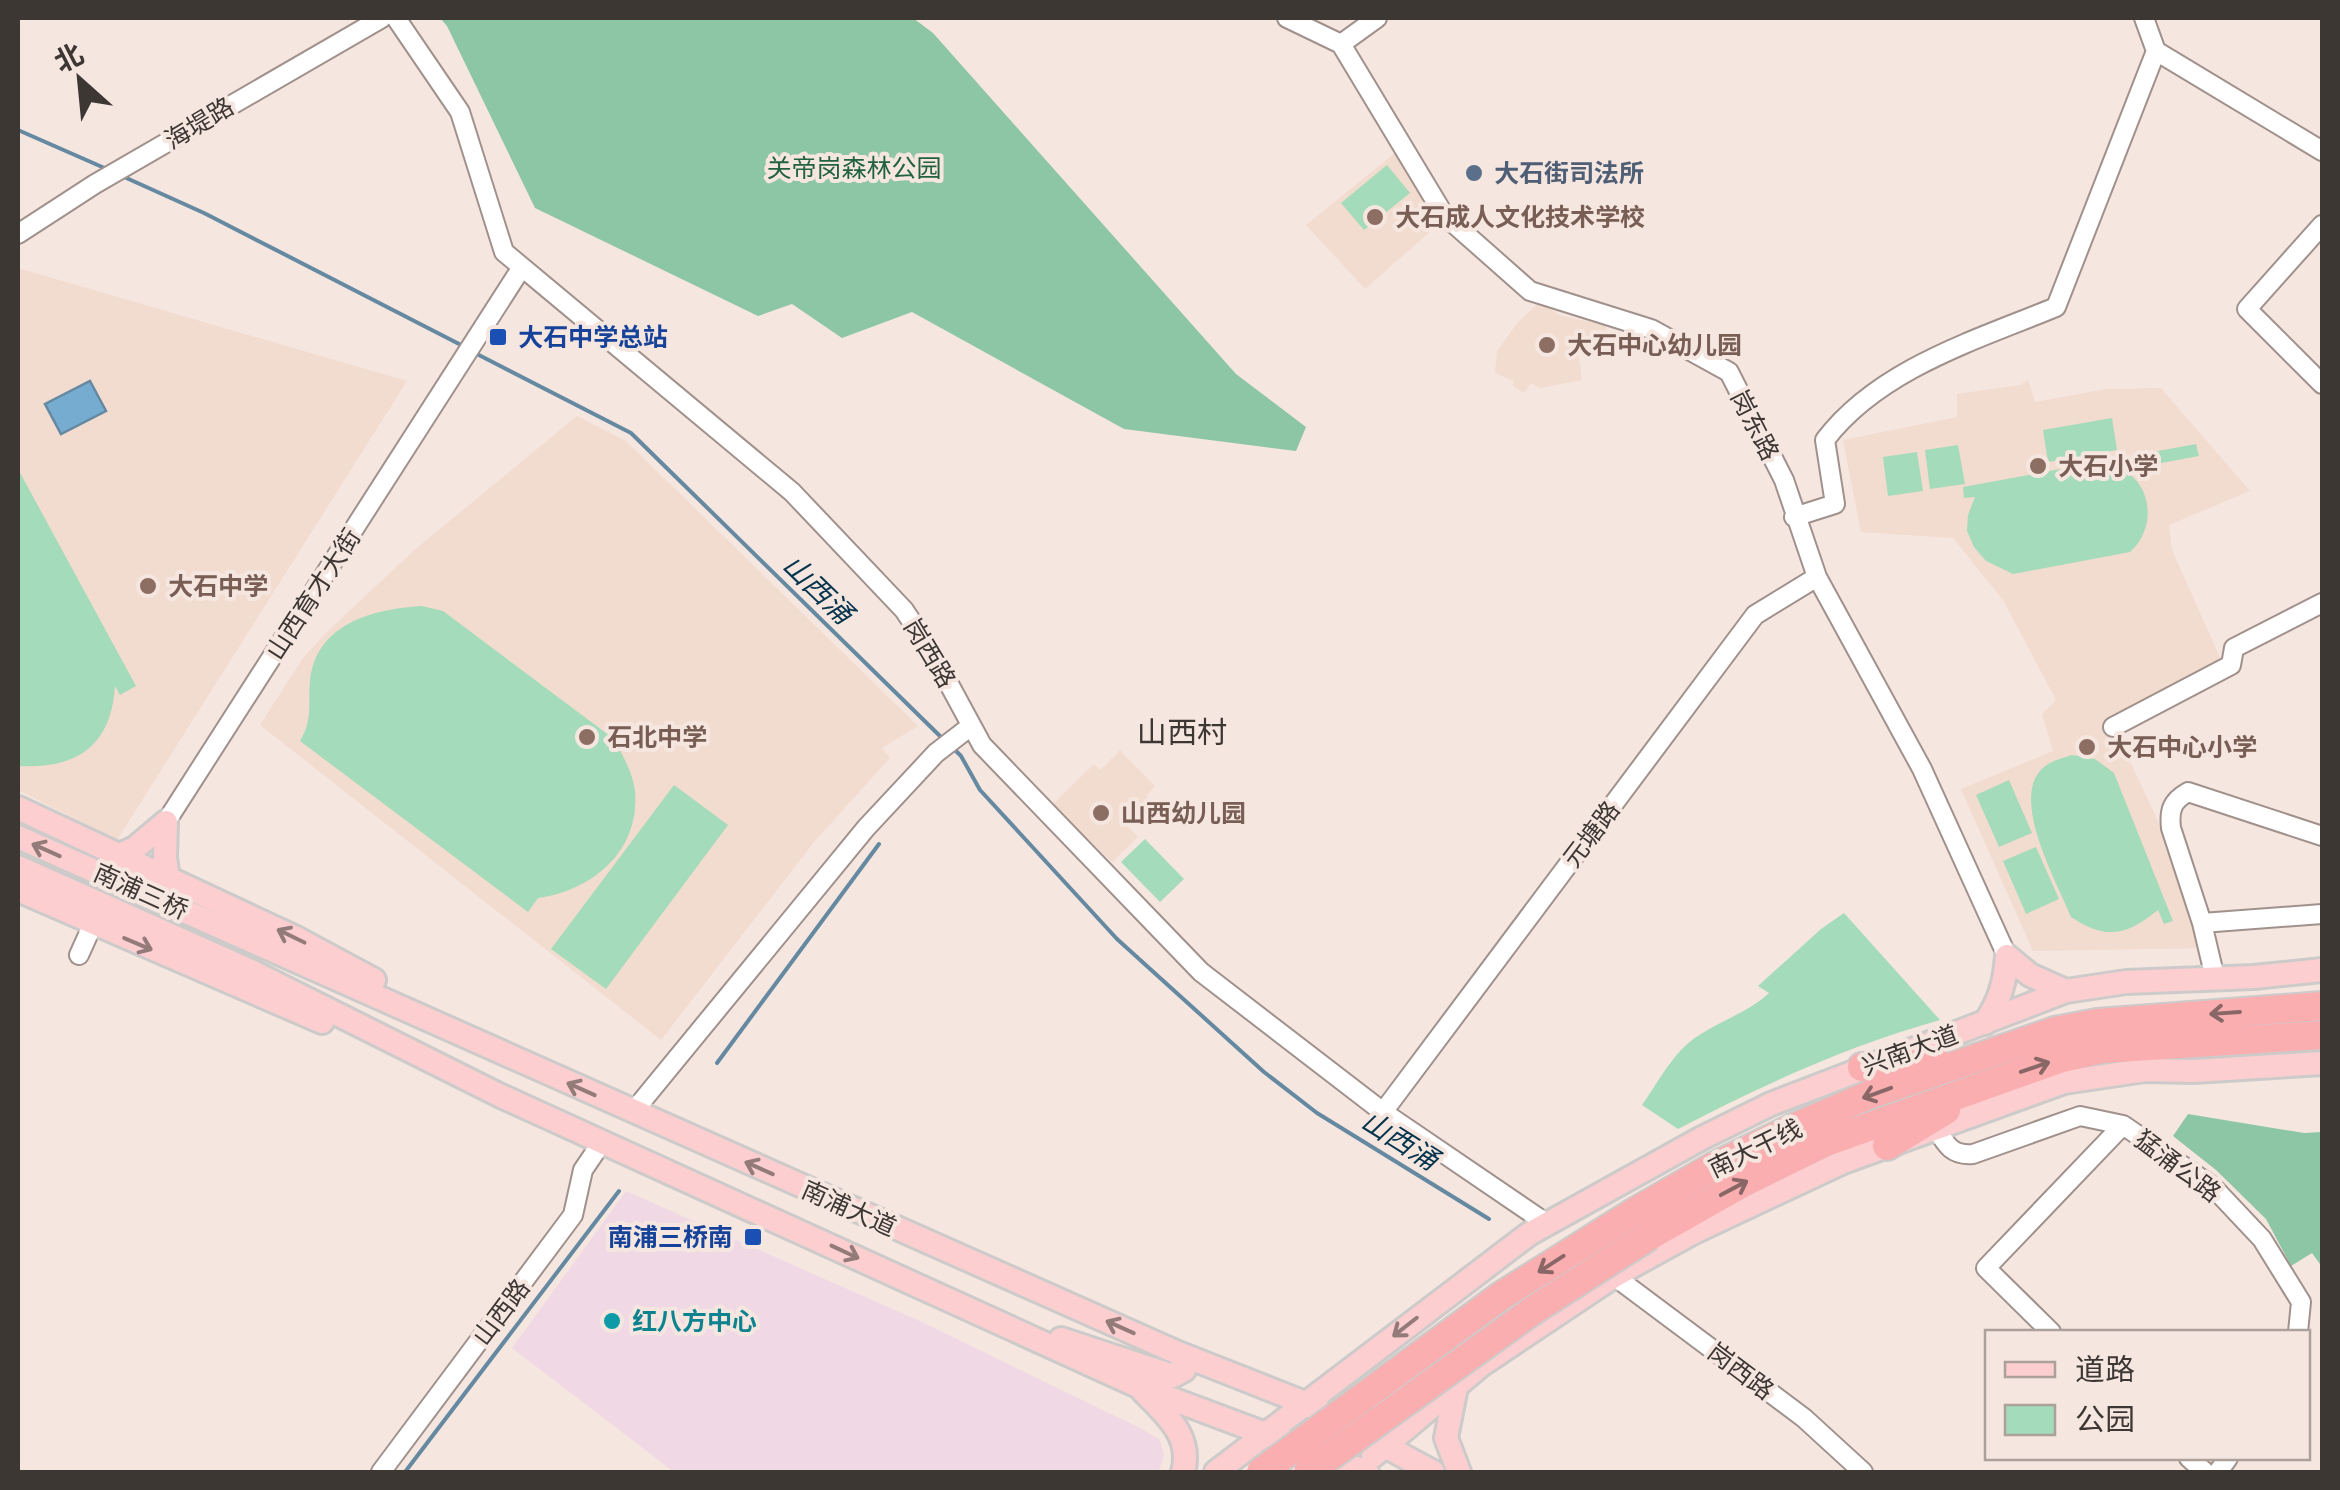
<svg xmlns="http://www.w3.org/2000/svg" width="2340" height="1490" font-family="Quicksand,'Noto Sans SC',sans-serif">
<rect width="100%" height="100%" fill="#f6e6e0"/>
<path fill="#f0d9e4" d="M 626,1191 L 922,1322 L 1142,1429 L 1160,1440 L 1164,1454 L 1160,1468 L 1157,1472 L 674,1472 L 512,1348 Z"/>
<path fill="#f2dbcf" d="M 1395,153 L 1439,224 L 1365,289 L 1306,225 Z
M 18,268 L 407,381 L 117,840 L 18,790 Z
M 1540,302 L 1559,315 L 1606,326 L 1607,341 L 1578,349 L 1582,380 L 1540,388 L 1531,383 L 1524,393 L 1513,386 L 1514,381 L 1495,373 L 1497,351 L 1518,322 Z
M 2028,380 L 2035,402 L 2106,389 L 2161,388 L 2250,491 L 2169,525 L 2172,550 L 2222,662 L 2111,721 L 2157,819 L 2205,948 L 2033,951 L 1961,789 L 2053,751 L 2042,714 L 2056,700 L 2003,600 L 1953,538 L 1861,532 L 1843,440 L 1957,417 L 1957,394 L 2020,385 Z
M 577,416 L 626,441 L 918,726 L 882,748 L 890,758 L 814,842 L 661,1040 L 260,725 L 303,658 L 326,633 L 412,552 Z
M 1120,750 L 1155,786 L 1146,796 L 1151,802 L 1127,826 L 1138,837 L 1112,862 L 1052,805 L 1094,764 L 1100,770 Z"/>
<path fill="#a4dbba" d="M 1387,165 L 1410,193 L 1364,230 L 1341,203 Z
M 2112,418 L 2117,450 L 2048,462 L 2043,430 Z
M 2196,444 L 2199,456 L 2124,470 C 2154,488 2155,530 2130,552 L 2013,574 L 1986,561 L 1974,547 L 1967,531 L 1968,515 L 1975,497 L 1964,498 L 1963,487 Z
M 1958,445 L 1965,484 L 1930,489 L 1925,450 Z
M 1917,452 L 1923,491 L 1888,496 L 1883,457 Z
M 18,469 L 136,686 L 120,695 L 115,686 C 111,748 75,769 18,766 Z
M 422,606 L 443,611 L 614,739 C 622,754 633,773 635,791 C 640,851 593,890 538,898 L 528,912 L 300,741 C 313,720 308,704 310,681 C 316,623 374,609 422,606 Z
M 2072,755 L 2095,759 L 2114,773 L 2173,921 L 2164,924 L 2158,910 C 2126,936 2106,940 2071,917 C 2057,882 2009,798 2043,768 C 2050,761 2063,758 2072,755 Z
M 2009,780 L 2032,833 L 1999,847 L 1976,795 Z
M 674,785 L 728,825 L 606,989 L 551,949 Z
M 1145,839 L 1184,879 L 1160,902 L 1121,862 Z
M 2036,847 L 2059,899 L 2026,914 L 2003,861 Z
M 1844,913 L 1940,1020 C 1847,1046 1763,1085 1678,1129 L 1642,1105 C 1655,1087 1667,1064 1683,1048 C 1707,1024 1745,1016 1769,993 L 1758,986 L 1821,929 Z"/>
<path fill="#8dc6a4" d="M 440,18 L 913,18 L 933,33 L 1236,374 L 1306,427 L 1296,451 L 1124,429 L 912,312 L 842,338 L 792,304 L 758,316 L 535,208 L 447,26 Z
M 2188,1114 L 2304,1133 L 2322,1132 L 2322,1267 L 2312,1253 L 2291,1266 L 2266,1219 L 2216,1170 L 2173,1136 Z"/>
<path fill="#76acd0" stroke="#6589a1" stroke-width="2.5" d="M 90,381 L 106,411 L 61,434 L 45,404 Z"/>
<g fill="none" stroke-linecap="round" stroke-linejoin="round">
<path stroke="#6589a1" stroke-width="4" d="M 18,130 L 109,170
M 122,176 L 204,213 L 463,346
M 475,353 L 631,433 L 942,738
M 953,748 L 961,756 L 980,790 L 1117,939 L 1264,1072 L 1317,1113 L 1489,1219
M 717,1063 L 879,844
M 405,1472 L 619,1191"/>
<defs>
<path id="minor" d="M 396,18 L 460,112 L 504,252 L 792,492 L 904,610 L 930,649 L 982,745 L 1201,972 L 1383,1112 L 1546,1223
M 1287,18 L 1341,44 L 1444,215 L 1530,291 L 1651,329 L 1729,372 L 1784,480 L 1817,577 L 1922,769 L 2007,956
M 1341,44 L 1377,18
M 2156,51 L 2322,151
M 2322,225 L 2247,309 L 2322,384
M 18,234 L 95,184 L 382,18
M 1794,517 L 1835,504 L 1825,440 C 1879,369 1976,340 2056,307 L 2156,51 L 2144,18
M 2113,727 L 2231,665 L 2234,648 L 2322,603
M 166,822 L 522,267
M 2202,923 L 2322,914
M 79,955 L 93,924
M 2215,978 L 2202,923 L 2171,828 C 2169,810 2172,801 2188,792 L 2322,836
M 633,1112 L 866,828 L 936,753 L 971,726
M 1383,1112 L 1755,615 L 1817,577
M 1936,1128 C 1946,1145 1952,1156 1973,1154 L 2080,1116 L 2123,1125 L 2212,1186 L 2262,1239 L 2301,1302 L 2298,1332
M 1614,1276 L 1804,1418 L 1863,1472
M 2051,1332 L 1986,1268 L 2123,1125
M 2189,1458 L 2205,1472
M 381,1472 L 573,1215 L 583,1170 L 602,1142
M 2218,1472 L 2228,1458"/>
<path id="major" d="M 18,808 L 296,938 L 374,980
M 166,822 L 165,857 L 168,879
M 18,837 L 1178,1353 L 1307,1404 L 1433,1472
M 120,855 L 135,848 L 166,822
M 18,867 L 251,971 L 501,1096 L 1140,1387 L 1367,1472
M 18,890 L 322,1022
M 2007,956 L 2030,975 L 2066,991
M 1985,1023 C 2000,1000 2005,983 2007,956
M 1061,1339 L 1173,1376 L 1184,1370 L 1184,1361 L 1178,1353
M 1456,1387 L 1446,1438 L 1459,1472
M 1142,1390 C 1165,1414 1193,1436 1183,1472
M 1373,1456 L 1481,1365 L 1614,1276 L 1694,1232 L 1843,1162 L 2064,1082 L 2145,1070 L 2194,1071 L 2322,1063
M 1216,1472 L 1529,1234 L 1702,1138 L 1771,1104 L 2066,991 L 2126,982 L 2254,977 L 2322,970"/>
<path id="highway" d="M 1862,1067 L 1936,1062
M 1887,1146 L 1946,1110
M 1633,1213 L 1713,1167 L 1797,1126 L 1869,1095 L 2055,1031 L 2097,1023 L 2322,1006
M 1649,1236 L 1741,1184 L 1826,1142 L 2062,1058 L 2102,1049 L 2322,1035"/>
</defs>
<use href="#minor" stroke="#a0918c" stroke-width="22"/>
<use href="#major" stroke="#cdcbca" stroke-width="28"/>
<use href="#highway" stroke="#cdcbca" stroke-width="32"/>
<use href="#minor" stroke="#fff" stroke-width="18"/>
<use href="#major" stroke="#fcced0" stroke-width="22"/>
<use href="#highway" stroke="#faaeb0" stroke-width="28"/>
<defs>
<path id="highway-bridge" d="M 1261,1472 L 1501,1296 L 1633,1213
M 1308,1472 L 1532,1311 L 1649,1236"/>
</defs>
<use href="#highway-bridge" stroke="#cdcbca" stroke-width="32" stroke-linecap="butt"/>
<use href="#highway-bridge" stroke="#faaeb0" stroke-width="28"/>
</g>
<defs><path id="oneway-shaft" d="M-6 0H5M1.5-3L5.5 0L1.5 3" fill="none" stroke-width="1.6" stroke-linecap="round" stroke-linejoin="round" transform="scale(2.5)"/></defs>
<g stroke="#937b7a">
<use href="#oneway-shaft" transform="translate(46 850) rotate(-156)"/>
<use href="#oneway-shaft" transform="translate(291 936) rotate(-154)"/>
<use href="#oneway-shaft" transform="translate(138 944) rotate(23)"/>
<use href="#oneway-shaft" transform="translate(581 1089) rotate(-156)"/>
<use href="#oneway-shaft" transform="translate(759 1168) rotate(-156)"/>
<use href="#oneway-shaft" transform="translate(845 1252) rotate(25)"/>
<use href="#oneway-shaft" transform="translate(1120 1327) rotate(-156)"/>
<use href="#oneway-shaft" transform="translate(1405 1327) rotate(142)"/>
</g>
<g stroke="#896766">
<use href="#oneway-shaft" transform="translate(2225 1013) rotate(176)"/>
<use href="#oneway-shaft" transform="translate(2035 1067) rotate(-19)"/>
<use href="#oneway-shaft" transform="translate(1877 1093) rotate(160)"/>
<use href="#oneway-shaft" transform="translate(1734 1188) rotate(-28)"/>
<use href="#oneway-shaft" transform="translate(1551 1264) rotate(147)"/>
</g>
<circle fill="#5c6f8a" stroke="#f6e6e0" stroke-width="4" cx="1474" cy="173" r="10"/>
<g fill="#8d6e63" stroke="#f6e6e0" stroke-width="4">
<circle cx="1375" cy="217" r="10"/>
<circle cx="1547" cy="345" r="10"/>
<circle cx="2038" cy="466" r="10"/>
<circle cx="148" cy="586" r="10"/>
<circle cx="587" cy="737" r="10"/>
<circle cx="2087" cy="747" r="10"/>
<circle cx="1101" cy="813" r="10"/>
</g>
<g fill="#1a4fb4" stroke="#f6e6e0" stroke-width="4">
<rect x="488" y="327" width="20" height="20" rx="5"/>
<rect x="743" y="1227" width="20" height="20" rx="5"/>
</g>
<circle fill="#0f9aa8" stroke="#f6e6e0" stroke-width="4" cx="612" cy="1321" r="10"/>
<g text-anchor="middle" stroke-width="8" stroke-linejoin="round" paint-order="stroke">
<g font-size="25" fill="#3d3734" stroke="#f6e6e0">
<text transform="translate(199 123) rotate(-31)" y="9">海堤路</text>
<text transform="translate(1755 425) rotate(63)" y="9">岗东路</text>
<text transform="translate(313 594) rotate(-57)" y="9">山西育才大街</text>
<text transform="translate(930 653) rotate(59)" y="9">岗西路</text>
<text transform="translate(1591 834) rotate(-53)" y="9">元塘路</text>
<text transform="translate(141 891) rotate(24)" y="9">南浦三桥</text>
<text transform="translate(1910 1050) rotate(-20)" y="9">兴南大道</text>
<text transform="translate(1755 1148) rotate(-26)" y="9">南大干线</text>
<text transform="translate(2178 1166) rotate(37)" y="9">猛涌公路</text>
<text transform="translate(849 1208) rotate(24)" y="9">南浦大道</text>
<text transform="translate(501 1312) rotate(-53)" y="9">山西路</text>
<text transform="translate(1741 1371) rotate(37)" y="9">岗西路</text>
</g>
<g font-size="25" fill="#216241" stroke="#f6e6e0">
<text x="854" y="177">关帝岗森林公园</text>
</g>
<g font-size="25" font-weight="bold" fill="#4e5e75" stroke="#f6e6e0" text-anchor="start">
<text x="1494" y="182">大石街司法所</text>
</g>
<g font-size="25" font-weight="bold" fill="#785e54" stroke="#f6e6e0" text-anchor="start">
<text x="1395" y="226">大石成人文化技术学校</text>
<text x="1567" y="354">大石中心幼儿园</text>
<text x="2058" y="475">大石小学</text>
<text x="168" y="595">大石中学</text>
<text x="607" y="746">石北中学</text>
<text x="2107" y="756">大石中心小学</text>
<text x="1121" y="822">山西幼儿园</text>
</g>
<g font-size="25" font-weight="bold" fill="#164399" stroke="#f6e6e0" text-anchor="start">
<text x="518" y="346">大石中学总站</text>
<text x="733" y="1246" text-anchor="end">南浦三桥南</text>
</g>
<g font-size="25" font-weight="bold" fill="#0d838f" stroke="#f6e6e0" text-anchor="start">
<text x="632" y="1330">红八方中心</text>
</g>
<g font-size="28" font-style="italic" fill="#07354e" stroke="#f6e6e0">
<text transform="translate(818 589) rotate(44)" y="10">山西涌</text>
<text transform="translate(1400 1140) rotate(32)" y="10">山西涌</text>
</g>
<g font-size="30" fill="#3d3734" stroke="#f6e6e0">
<text x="1182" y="743">山西村</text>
</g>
</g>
<rect width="2340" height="1490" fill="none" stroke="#3d3734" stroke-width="40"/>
<rect x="1985" y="1330" width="325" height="130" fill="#f6e6e0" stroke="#aca09b" stroke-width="2.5"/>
<rect x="2005" y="1362" width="50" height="15" fill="#fcced0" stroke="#aca09b" stroke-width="2.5"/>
<text x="2075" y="1380" font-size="30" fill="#3d3734">道路</text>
<rect x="2005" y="1405" width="50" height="30" fill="#a4dbba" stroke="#aca09b" stroke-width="2.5"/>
<text x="2075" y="1430" font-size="30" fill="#3d3734">公园</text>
<g transform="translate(80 80) rotate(333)" stroke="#f6e6e0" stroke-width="8" paint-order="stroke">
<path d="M0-8L18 38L0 25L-18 38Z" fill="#3d3734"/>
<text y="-15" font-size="28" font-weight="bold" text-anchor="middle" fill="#3d3734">北</text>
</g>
</svg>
